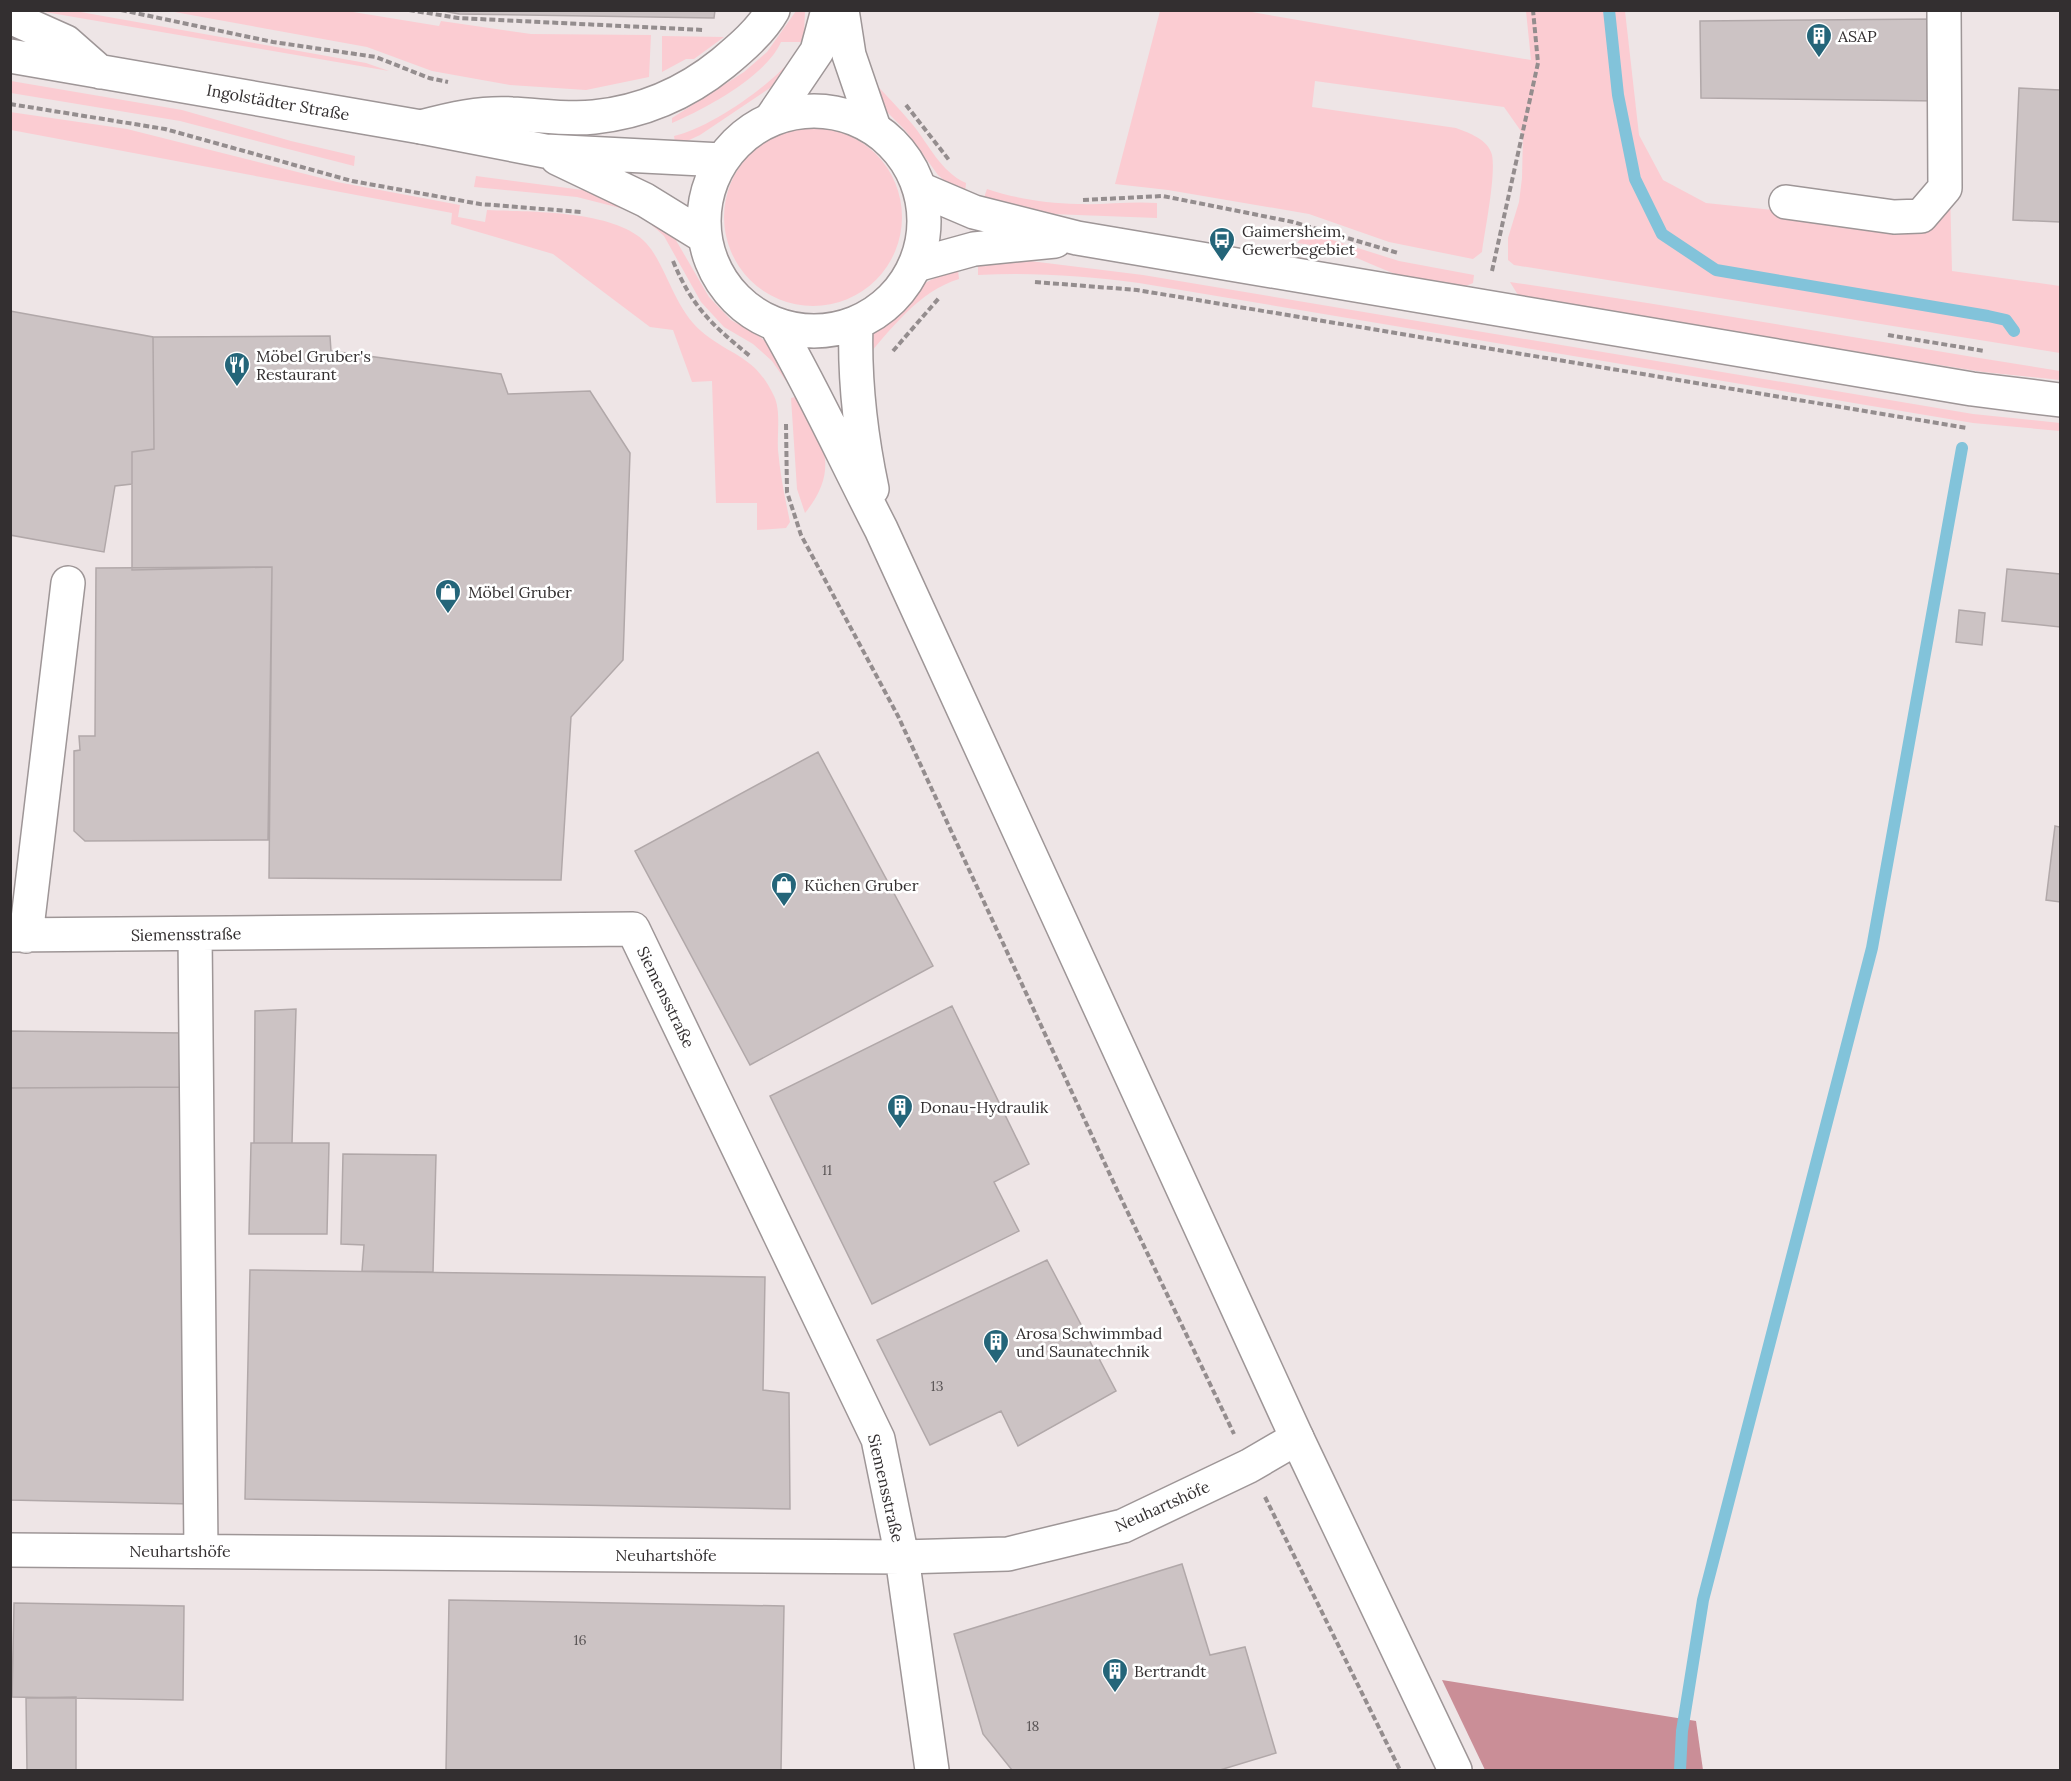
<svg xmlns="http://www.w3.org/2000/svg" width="2071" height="1781" font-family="Lora,serif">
<rect width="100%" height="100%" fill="#eee5e6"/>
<path fill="#fbccd2" d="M 39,11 L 75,11 L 366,63 L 389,71 Z
M 169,11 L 347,11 L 439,26 L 441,21 L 531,34 L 651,35 L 649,77 L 586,90 L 510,85 L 432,71 L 367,47 Z
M 796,11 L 805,11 L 804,36 L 801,42 L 781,42 C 766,76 707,108 672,123 L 672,118 L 744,72 L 767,52 Z
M 1160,11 L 1246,11 L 1531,60 L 1526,11 L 1625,11 L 1639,135 L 1663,180 L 1706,203 L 1919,225 L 1950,188 L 1952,271 L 2060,286 L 2060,353 L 1514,265 L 1508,260 L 1508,238 L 1519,202 L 1522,178 L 1523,134 L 1504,107 L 1315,81 L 1312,107 L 1456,128 C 1469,133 1488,139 1492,155 C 1496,176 1485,229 1482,252 L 1473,259 L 1389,242 L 1309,214 L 1168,190 L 1115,184 Z
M 662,36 L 724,37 L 694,59 L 686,59 L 662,72 Z
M 790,61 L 793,61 L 783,77 L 770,88 L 700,135 L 687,141 L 675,142 L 674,136 C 708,129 767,88 790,61 Z
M 868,76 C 883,92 899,108 913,125 C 929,145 941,172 966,183 L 965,194 L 955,190 L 938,175 L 905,130 L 887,112 Z
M 11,81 L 182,110 L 291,141 L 355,156 L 354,166 L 180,121 L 11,93 Z
M 10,112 L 127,129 L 337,182 L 460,205 L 458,217 L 485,222 L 487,210 C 530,212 625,209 651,249 C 669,275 676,309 701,331 C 730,356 755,355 774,396 C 781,410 777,434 778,450 C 780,474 785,498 790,522 L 786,528 L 757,530 L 757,503 L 716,503 L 712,381 L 692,382 L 673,330 L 650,327 L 553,254 L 451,224 L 452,213 L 11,130 Z
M724 217a89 89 0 1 1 178 0a89 89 0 1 1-178 0Z
M 476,176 L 598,192 L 629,202 L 624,209 L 577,197 L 474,187 Z
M 987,189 C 1017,199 1046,203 1078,204 C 1104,205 1130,201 1157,203 L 1157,218 L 1025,213 L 983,200 Z
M 644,218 L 670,230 L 709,297 L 731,320 L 759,336 L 782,355 L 796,377 L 786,381 L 772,361 L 753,344 L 724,327 L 701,302 L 664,236 Z
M 1307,232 L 1399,261 L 1474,275 L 1473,283 C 1438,301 1378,264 1343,253 C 1329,248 1313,245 1297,243 Z
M 1022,260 L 1143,275 L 1973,414 L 2060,423 L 2060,431 L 1973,423 L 1139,283 C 1085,276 1033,272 978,275 L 978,265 Z
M 958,270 L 959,279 C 919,291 891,329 865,359 C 869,317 919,279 958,270 Z
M 1510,282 C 1694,309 1877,342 2060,371 L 2060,380 L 1983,372 L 1532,300 L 1518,295 Z
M 803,395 C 822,441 841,469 805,513 L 797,489 L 791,398 Z"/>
<path fill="#ca8e97" d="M 1442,1680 L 1696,1721 L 1703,1770 L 1485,1770 Z"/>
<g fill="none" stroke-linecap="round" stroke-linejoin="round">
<path stroke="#82c3da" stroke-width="12" d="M 1609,10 L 1618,95 L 1635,179 L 1662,234 L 1716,270 L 1988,316 L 2006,320 L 2014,331
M 1680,1770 L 1682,1731 L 1703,1600 L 1872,948 L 1962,448"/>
</g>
<path fill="#ccc3c4" stroke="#b1a8a9" stroke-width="1.5" d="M 438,10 L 715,10 L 714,18 L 459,14 Z
M 1937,19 L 1939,101 L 1701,98 L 1700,21 Z
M 2019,88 L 2060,90 L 2060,222 L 2013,220 Z
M 10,311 L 153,337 L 154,449 L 132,452 L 132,484 L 115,486 L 104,552 L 10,535 Z
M 330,336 L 331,351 L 501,374 L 508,394 L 590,391 L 630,453 L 623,660 L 571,717 L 561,880 L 269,878 L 272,567 L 132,570 L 132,452 L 154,449 L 153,337 Z
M 272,567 L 268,840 L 85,841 L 74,831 L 74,751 L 80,750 L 79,736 L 95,736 L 96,568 Z
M 2007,569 L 2060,574 L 2060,627 L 2002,621 Z
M 1959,610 L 1985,613 L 1982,645 L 1956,642 Z
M 818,752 L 933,966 L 750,1065 L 635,851 Z
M 2055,826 L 2060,827 L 2060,902 L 2046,900 Z
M 952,1006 L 1029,1164 L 994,1182 L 1019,1231 L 872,1304 L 770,1096 Z
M 296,1009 L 292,1143 L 254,1143 L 255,1011 Z
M 10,1031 L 184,1033 L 183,1087 L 10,1088 Z
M 183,1087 L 191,1504 L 10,1500 L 10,1088 Z
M 251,1143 L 329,1143 L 327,1234 L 249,1234 Z
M 343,1154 L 436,1155 L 433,1272 L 362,1271 L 364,1245 L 341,1244 Z
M 1047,1260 L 1116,1391 L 1018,1446 L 1001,1411 L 930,1445 L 877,1340 Z
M 250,1270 L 765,1277 L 763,1390 L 789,1393 L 790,1509 L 245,1499 Z
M 1182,1564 L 1210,1655 L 1245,1647 L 1276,1753 L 1220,1770 L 1012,1770 L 983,1734 L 954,1634 Z
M 449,1600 L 784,1606 L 781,1770 L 446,1770 Z
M 14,1603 L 184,1606 L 183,1700 L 12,1697 Z
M 76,1697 L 76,1770 L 27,1770 L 26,1698 Z"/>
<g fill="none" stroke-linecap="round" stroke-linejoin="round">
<defs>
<path id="minor" d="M 842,10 L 849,55 L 874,128
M 771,119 L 817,51 L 828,10
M 421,127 C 451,119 481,112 512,114 C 539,115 566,120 594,117 C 642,112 686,93 723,63 C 741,48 761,31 773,10
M 920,189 L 974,212 L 1077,238 L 1972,389 L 2060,400
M 1786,202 L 1894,217 L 1921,216 L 1945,188 L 1944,10
M 916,265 L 974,249 L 1055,241
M 195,934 L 201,1551
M 10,935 L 633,929 L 878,1439 L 902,1557 L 932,1770
M 26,936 L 68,583
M 10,1550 L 902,1557 L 1008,1554 L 1123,1526 L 1249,1466 L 1297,1438"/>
<path id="major" d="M 10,17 L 66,42 L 100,72
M 10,56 L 421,127 L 545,151 L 722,160
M704 221a110 110 0 1 1 220 0a110 110 0 1 1-220 0Z
M 557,158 L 645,200 L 705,237
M 856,323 C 854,381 860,432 872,489
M 776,325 C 814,391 846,461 881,529 L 1297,1438 L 1455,1770"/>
</defs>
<use href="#minor" stroke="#9e9697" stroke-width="36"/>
<use href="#major" stroke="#9e9697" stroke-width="36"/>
<path stroke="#948d8e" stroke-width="4" stroke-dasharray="6 3" stroke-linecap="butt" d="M 121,10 L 273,42 L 376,57 L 429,78 L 448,82
M 409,10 L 458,18 L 704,30
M 10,104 L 165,129 L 352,181 L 480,204 L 581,212
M 906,105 L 949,160
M 1083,200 L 1163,196 L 1293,222 L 1398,253
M 673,261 C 692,307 712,325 750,356
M 1492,271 L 1538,63 L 1533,10
M 1035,282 L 1137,290 L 1967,428
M 1888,335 L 1984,351
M 893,351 L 939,298
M 786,424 L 787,492 L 801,535 L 898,716 L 1118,1192 L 1234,1434
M 1265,1497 L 1400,1770"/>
<use href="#minor" stroke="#fff" stroke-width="33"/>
<use href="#major" stroke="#fff" stroke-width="33"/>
</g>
<defs>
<symbol id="building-pin" viewBox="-11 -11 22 30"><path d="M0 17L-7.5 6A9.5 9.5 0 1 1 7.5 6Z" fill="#246579" stroke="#fff"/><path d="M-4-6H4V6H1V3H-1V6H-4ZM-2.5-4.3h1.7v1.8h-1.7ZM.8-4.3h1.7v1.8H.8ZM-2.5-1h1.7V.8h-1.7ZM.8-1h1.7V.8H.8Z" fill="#fff"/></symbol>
<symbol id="bus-pin" viewBox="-11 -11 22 30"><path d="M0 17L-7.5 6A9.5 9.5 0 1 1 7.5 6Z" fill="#246579" stroke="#fff"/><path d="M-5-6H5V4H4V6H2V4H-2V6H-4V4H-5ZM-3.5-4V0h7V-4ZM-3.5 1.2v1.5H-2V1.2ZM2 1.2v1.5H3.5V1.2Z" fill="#fff"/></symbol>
<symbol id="restaurant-pin" viewBox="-11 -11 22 30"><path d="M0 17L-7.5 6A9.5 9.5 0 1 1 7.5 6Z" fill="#246579" stroke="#fff"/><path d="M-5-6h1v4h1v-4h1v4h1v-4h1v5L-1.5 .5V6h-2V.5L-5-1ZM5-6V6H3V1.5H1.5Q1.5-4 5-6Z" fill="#fff"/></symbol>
<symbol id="shop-pin" viewBox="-11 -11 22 30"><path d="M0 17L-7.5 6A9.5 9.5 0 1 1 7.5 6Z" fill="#246579" stroke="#fff"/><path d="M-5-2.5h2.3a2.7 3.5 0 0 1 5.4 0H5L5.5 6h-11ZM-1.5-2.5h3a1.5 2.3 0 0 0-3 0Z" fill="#fff"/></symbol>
</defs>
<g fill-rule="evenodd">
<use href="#building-pin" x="1804" y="21" width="30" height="40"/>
<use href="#bus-pin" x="1207" y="225" width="30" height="40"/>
<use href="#restaurant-pin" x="222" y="350" width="30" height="40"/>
<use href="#shop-pin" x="433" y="577" width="30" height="40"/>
<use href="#shop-pin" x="769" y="870" width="30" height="40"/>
<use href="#building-pin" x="885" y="1092" width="30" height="40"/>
<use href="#building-pin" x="981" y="1327" width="30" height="40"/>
<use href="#building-pin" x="1100" y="1656" width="30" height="40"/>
</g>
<g text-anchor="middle" stroke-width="5" stroke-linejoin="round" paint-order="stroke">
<g font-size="14" fill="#595455">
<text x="827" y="1175">11</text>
<text x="937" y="1391">13</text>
<text x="580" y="1645">16</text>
<text x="1033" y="1731">18</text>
</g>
<g font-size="16" fill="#332f30" stroke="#fff" text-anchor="start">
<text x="1838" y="42">ASAP</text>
<text x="1242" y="237">Gaimersheim,<tspan x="1242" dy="18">Gewerbegebiet</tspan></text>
<text x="256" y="362">Möbel Gruber's<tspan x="256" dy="18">Restaurant</tspan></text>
<text x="468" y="598">Möbel Gruber</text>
<text x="804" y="891">Küchen Gruber</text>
<text x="920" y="1113">Donau-Hydraulik</text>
<text x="1016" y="1339">Arosa Schwimmbad<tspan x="1016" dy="18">und Saunatechnik</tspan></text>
<text x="1134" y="1677">Bertrandt</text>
</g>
<g font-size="16" fill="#332f30" stroke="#fff">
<text transform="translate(278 102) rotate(10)" y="6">Ingolstädter Straße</text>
<text transform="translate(186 934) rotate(-1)" y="6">Siemensstraße</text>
<text transform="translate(666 997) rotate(64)" y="6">Siemensstraße</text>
<text transform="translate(886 1488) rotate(77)" y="6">Siemensstraße</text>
<text transform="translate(1162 1506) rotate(-24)" y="6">Neuhartshöfe</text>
<text x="180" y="1557">Neuhartshöfe</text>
<text x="666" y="1561">Neuhartshöfe</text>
</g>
</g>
<rect width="2071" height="1781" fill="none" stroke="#332f30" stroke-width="24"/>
</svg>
